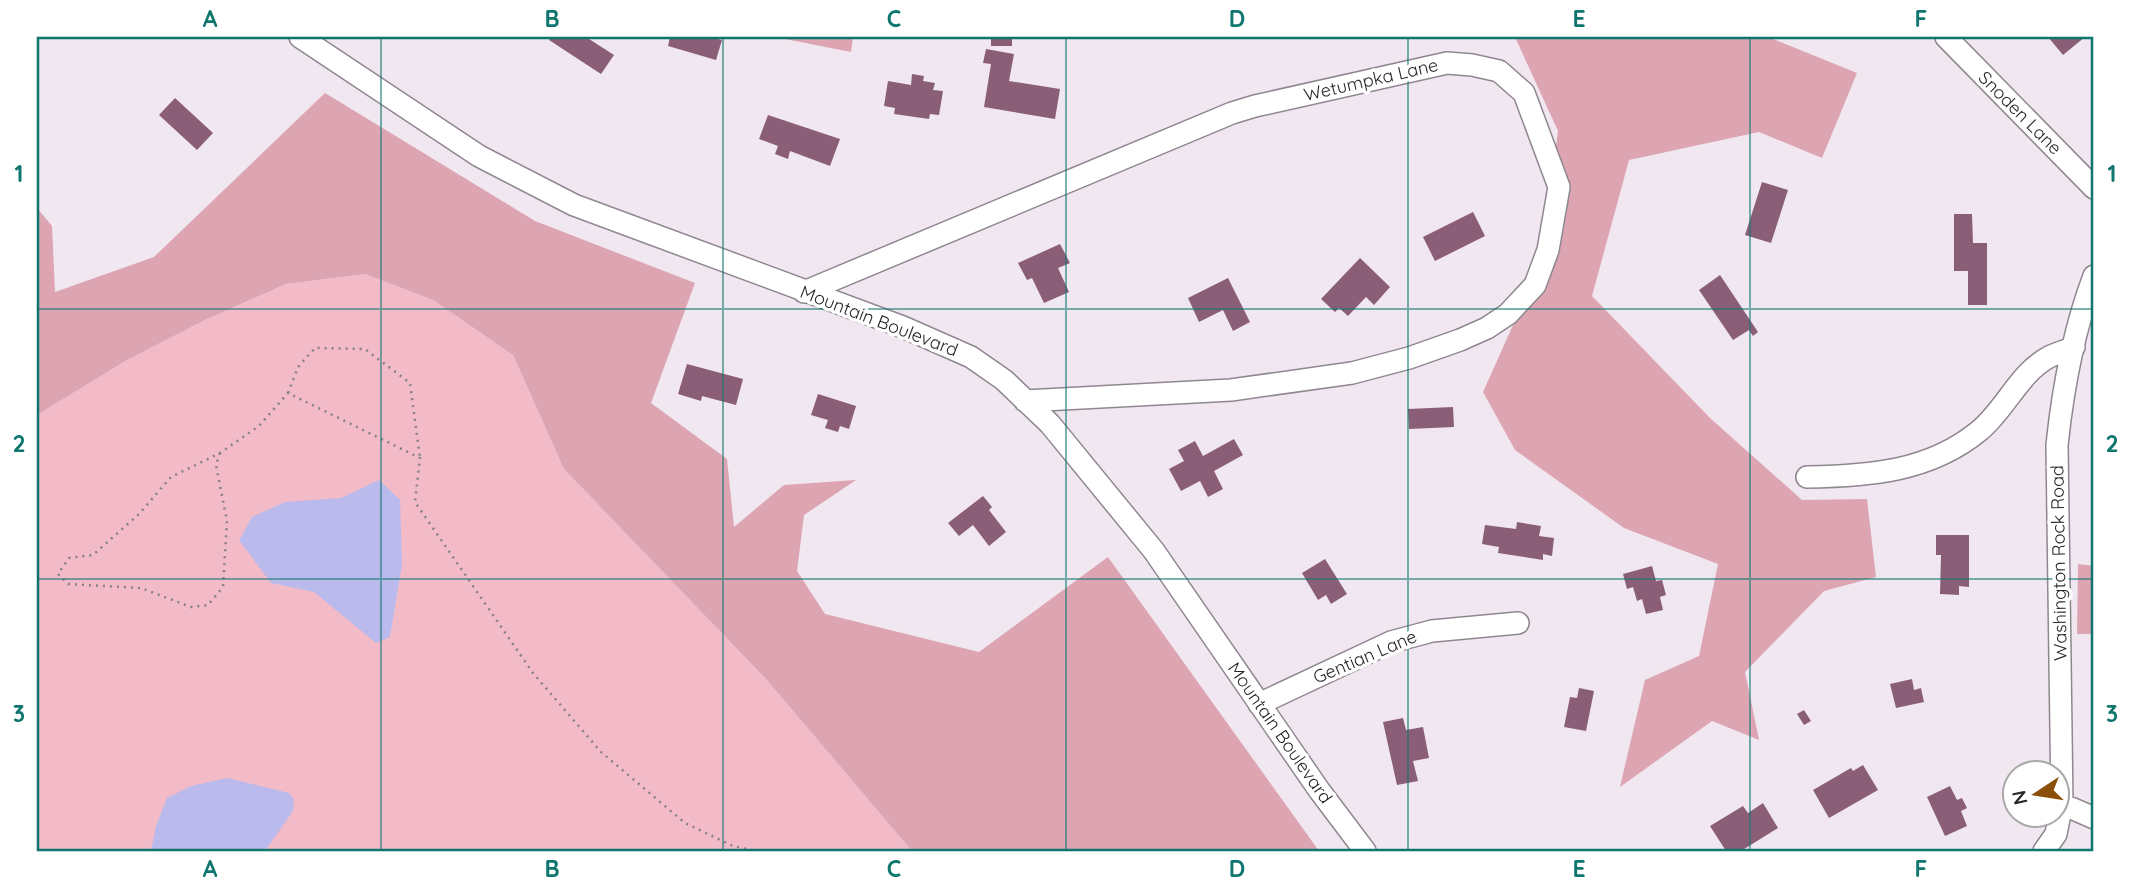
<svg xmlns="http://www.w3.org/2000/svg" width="2131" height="888" font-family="Quicksand,sans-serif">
<rect width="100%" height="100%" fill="#f0e7f1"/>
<path fill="#f3bac7" d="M 365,274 L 433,300 L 513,355 L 564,469 L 766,679 L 912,851 L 37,851 L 37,415 L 127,360 L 207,319 L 286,284 Z"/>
<path fill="#dda4b1" d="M 775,37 L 853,37 L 851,52 Z
M 1515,37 L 1768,37 L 1857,73 L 1822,158 L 1759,132 L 1629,160 L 1592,296 L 1710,418 L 1802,500 L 1867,499 L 1876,577 L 1824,591 L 1745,672 L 1759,740 L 1712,721 L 1620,787 L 1645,680 L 1699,656 L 1718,564 L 1624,528 L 1515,450 L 1483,392 L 1540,265 L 1558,131 Z
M 325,93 L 535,221 L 695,283 L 651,403 L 727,459 L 734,527 L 784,485 L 856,480 L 804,515 L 797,571 L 825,614 L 979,652 L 1108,557 L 1319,851 L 912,851 L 766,679 L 564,469 L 513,355 L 433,300 L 365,274 L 286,284 L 207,319 L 127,360 L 37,415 L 37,208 L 52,226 L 55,292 L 154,257 Z
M 2078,564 L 2094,566 L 2094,634 L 2077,634 Z"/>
<path fill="#babbec" d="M 379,480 L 400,500 L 402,564 L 390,637 L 376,643 L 314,592 L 271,583 L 239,540 L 252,517 L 285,502 L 341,498 Z
M 227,778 L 289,793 L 294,800 L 293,811 L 265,851 L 151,851 L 156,826 L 167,798 L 191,786 Z"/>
<path fill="#8b5e78" d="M 551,37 L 586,37 L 614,55 L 601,74 L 549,40 Z
M 670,37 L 711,37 L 722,40 L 716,60 L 668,46 Z
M 991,37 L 1012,37 L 1012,46 L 991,46 Z
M 2048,37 L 2085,37 L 2063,55 Z
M 986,49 L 1014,54 L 1009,81 L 1060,89 L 1055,119 L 984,107 L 991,64 L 983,63 Z
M 912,74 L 924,76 L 923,81 L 935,83 L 933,90 L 943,91 L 939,115 L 930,114 L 929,119 L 894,114 L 895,108 L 884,106 L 888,81 L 911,85 Z
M 175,98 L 213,133 L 197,150 L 159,115 Z
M 768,115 L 840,139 L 830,166 L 790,151 L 788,159 L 775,154 L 778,146 L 759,139 Z
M 1762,182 L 1788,190 L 1771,243 L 1745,235 Z
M 1473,212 L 1485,236 L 1435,261 L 1423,237 Z
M 1954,214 L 1972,214 L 1973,243 L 1987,243 L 1987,305 L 1968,305 L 1968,271 L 1954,271 Z
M 1060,244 L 1070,263 L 1058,268 L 1069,292 L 1044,303 L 1032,278 L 1027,280 L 1018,263 Z
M 1360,258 L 1390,287 L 1374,305 L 1366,297 L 1348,316 L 1339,308 L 1335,312 L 1321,299 Z
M 1720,275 L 1758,332 L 1753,336 L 1749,330 L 1733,340 L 1699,290 Z
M 1228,278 L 1250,322 L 1233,331 L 1223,310 L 1199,322 L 1188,298 Z
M 687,364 L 743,379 L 736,405 L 702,396 L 701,401 L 678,394 Z
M 818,394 L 856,406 L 849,429 L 840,426 L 838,432 L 825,428 L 828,420 L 811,415 Z
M 1453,407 L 1454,427 L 1409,429 L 1408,409 Z
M 1234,439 L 1243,455 L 1214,471 L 1223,489 L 1208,497 L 1200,481 L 1181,491 L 1169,469 L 1184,461 L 1178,450 L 1195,441 L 1203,456 Z
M 983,496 L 992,507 L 989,510 L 1006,532 L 989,546 L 973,525 L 959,536 L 948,523 Z
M 1517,522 L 1541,526 L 1539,536 L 1554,538 L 1552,556 L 1543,554 L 1543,560 L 1498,553 L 1499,547 L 1482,544 L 1485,525 L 1516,529 Z
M 1936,535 L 1969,535 L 1969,587 L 1959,586 L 1959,595 L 1940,594 L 1941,555 L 1936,555 Z
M 1325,559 L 1347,594 L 1331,604 L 1326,595 L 1318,600 L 1302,573 Z
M 1652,566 L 1656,581 L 1662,580 L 1666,595 L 1660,597 L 1663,610 L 1646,614 L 1642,599 L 1637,601 L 1633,587 L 1627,589 L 1623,574 Z
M 1912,679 L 1914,690 L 1921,688 L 1924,702 L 1896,708 L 1890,684 Z
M 1579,688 L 1594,691 L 1586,731 L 1564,727 L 1570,697 L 1577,698 Z
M 1804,710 L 1811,721 L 1804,725 L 1797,714 Z
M 1403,718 L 1406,730 L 1423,727 L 1429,758 L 1413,761 L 1418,781 L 1397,785 L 1383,722 Z
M 1863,765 L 1878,790 L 1829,818 L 1813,790 L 1851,768 L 1853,771 Z
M 1950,786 L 1957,800 L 1962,798 L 1967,808 L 1961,811 L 1967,826 L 1945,836 L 1927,797 Z
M 1763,803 L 1778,828 L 1741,851 L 1726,851 L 1710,826 L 1743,806 L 1748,813 Z"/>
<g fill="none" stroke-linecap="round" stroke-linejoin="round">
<defs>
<path id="minor" d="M 300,37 L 479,156 L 574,205 L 903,327 L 971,357 L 1004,380 L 1050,424 L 1154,551 L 1319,790 L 1365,851
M 1946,37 L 2094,188
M 804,292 L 1232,113 L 1255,106 L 1447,63 L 1472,65 L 1499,71 L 1524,93 L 1559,187 L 1548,250 L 1535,285 L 1508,314 L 1487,328 L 1460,340 L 1409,358 L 1352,373 L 1231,390 L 1025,401
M 1807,477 C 1868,476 1929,472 1979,431 C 2005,410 2019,373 2049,357 C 2057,353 2066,351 2074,347
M 1259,704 L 1391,642 L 1432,631 L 1518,623
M 2062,804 L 2094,818
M 2044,851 L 2056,834 L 2062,804 L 2057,445 C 2063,388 2074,329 2094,276"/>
</defs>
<use href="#minor" stroke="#8f8790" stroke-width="24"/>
<path stroke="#878188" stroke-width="2.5" stroke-dasharray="2 5" stroke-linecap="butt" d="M 288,393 L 298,367 L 315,348 L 365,349 L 410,383 L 420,458
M 220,453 L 216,465 L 227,521 L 223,587 L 208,605 L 191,607 L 141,588 L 68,584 L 58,574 L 69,558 L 93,555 L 139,514 L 171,477 L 220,453 L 259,426 L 288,393 L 420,458 L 415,502 L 533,673 L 601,752 L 685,823 L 733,846 L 756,851"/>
<use href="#minor" stroke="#fff" stroke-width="21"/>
</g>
<path fill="none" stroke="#0f766e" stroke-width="2" stroke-opacity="0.55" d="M 381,37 L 381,851M 723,37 L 723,851M 1066,37 L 1066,851M 1408,37 L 1408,851M 1750,37 L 1750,851M 37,309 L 2094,309M 37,579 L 2094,579"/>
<g text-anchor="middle" stroke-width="7" stroke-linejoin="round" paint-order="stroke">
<g font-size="18" fill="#282528" stroke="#fff">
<text transform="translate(1371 80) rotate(-13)" y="6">Wetumpka Lane</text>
<text transform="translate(2020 113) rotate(45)" y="6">Snoden Lane</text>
<text transform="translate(879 321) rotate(21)" y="6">Mountain Boulevard</text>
<text transform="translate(2059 563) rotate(-91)" y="6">Washington Rock Road</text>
<text transform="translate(1365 657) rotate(-23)" y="6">Gentian Lane</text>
<text transform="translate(1280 733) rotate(55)" y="6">Mountain Boulevard</text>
</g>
</g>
<rect width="2131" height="888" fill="none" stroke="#ffffff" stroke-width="77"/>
<g transform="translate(2036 794) rotate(258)"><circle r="33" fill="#ffffff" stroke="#a9a8a9" stroke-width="2"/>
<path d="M0-5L12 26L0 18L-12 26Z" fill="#8a5009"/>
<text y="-10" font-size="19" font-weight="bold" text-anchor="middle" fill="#282528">N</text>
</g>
<rect x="38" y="38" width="2054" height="812" fill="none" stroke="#0f766e" stroke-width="2.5"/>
<g font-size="23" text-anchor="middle" font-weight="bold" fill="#0f766e">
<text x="210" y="27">A</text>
<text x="552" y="27">B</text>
<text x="894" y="27">C</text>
<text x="1237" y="27">D</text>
<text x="1579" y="27">E</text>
<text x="1921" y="27">F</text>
<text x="19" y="182">1</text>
<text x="2112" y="182">1</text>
<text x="19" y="452">2</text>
<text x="2112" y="452">2</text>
<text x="19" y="722">3</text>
<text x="2112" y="722">3</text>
<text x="210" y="877">A</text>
<text x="552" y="877">B</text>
<text x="894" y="877">C</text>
<text x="1237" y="877">D</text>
<text x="1579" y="877">E</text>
<text x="1921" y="877">F</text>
</g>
</svg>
